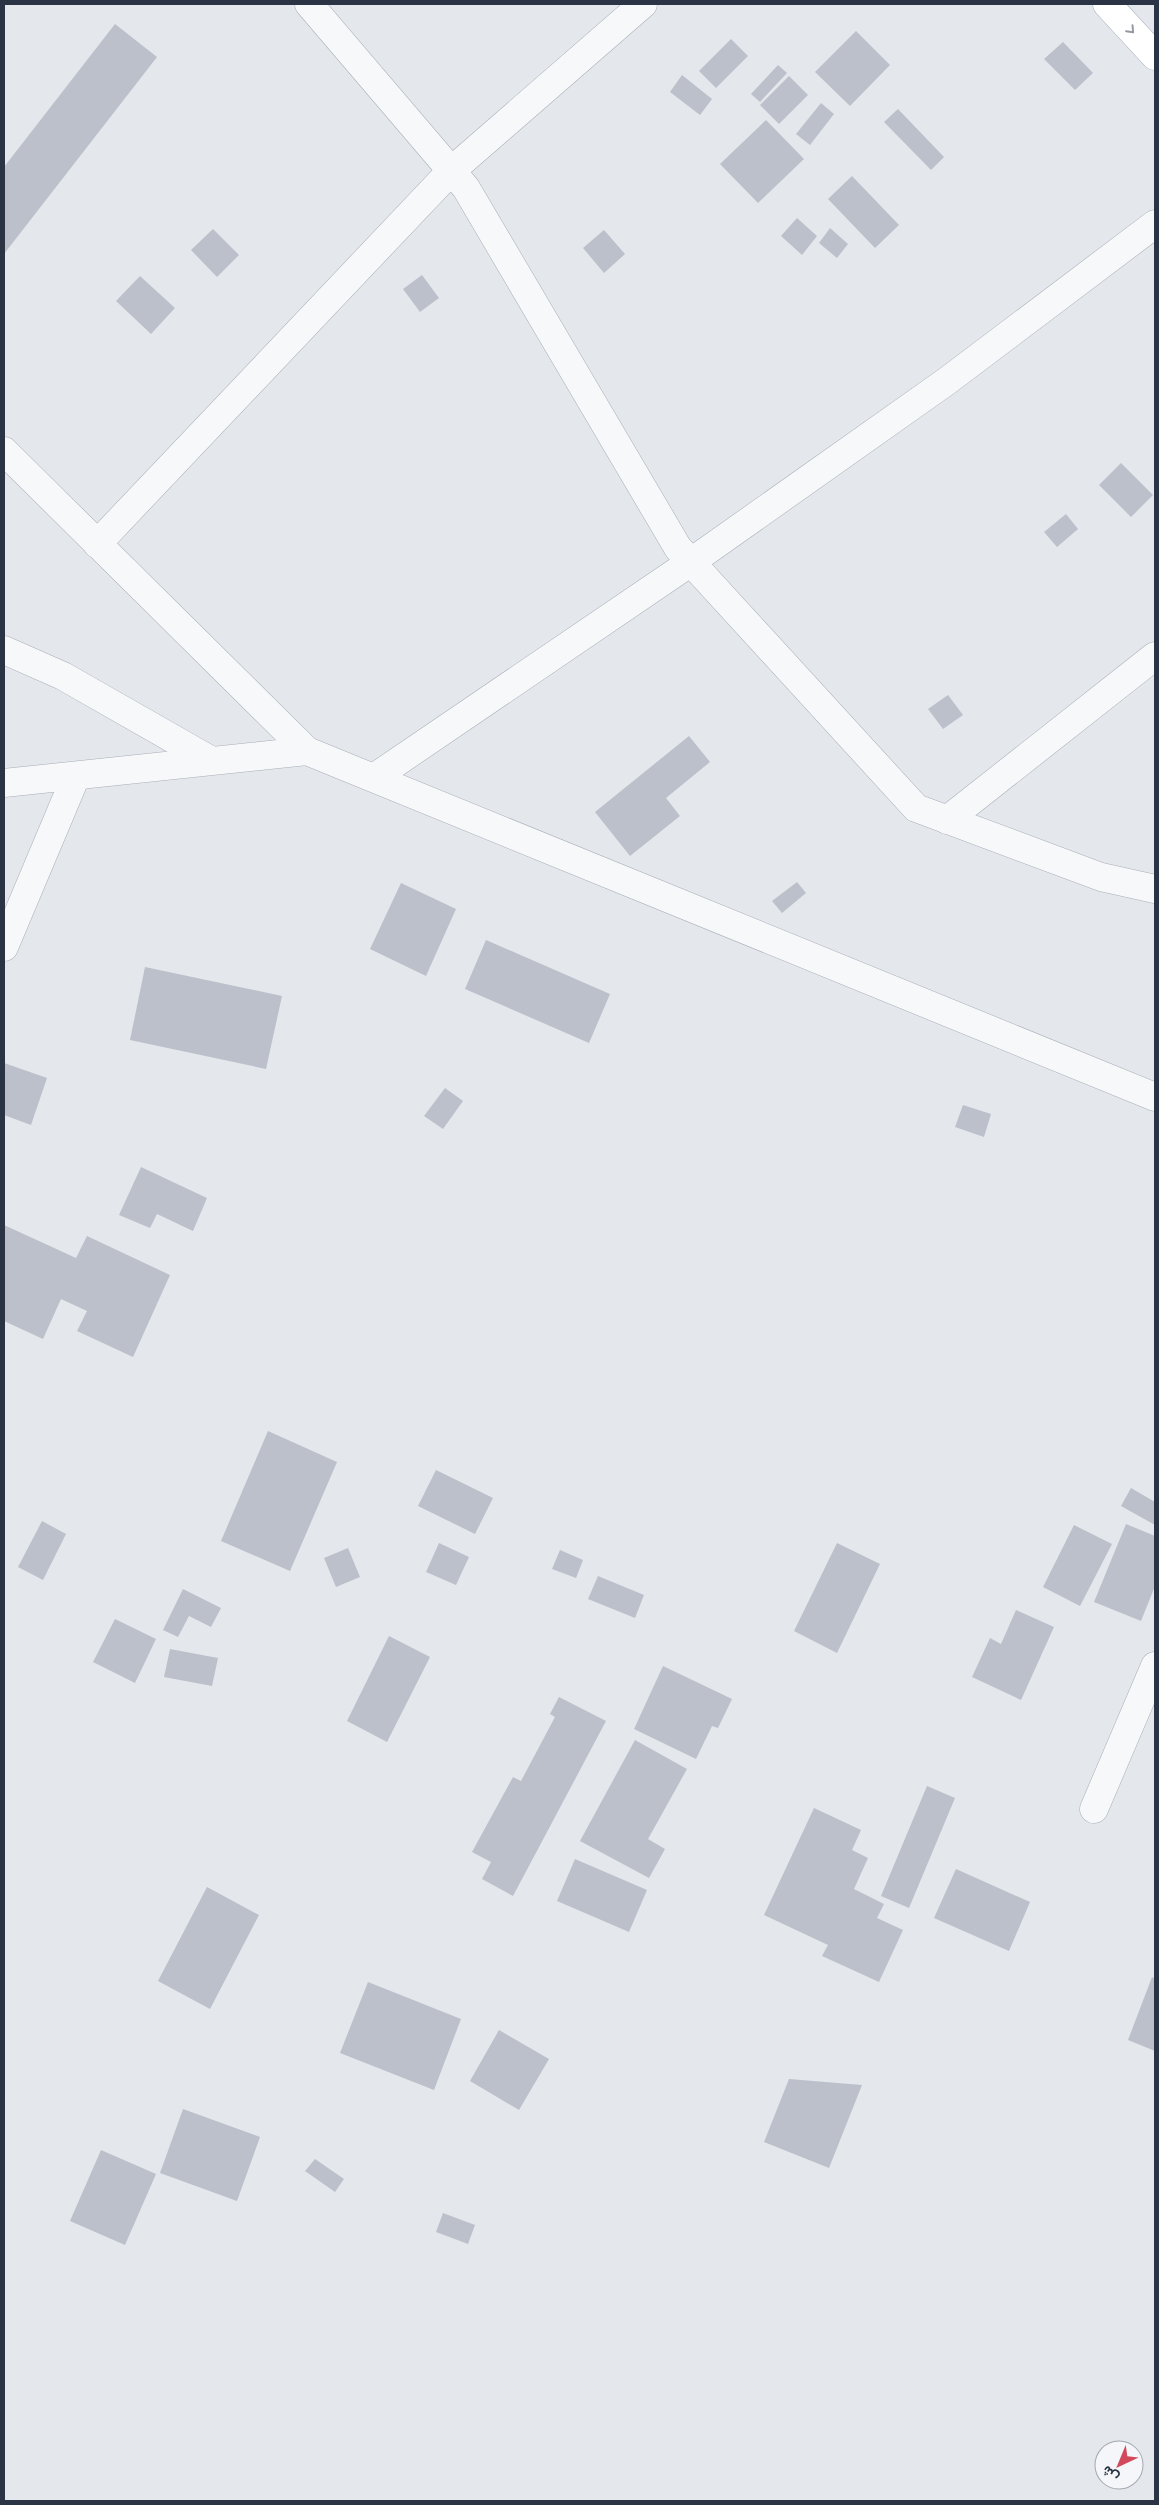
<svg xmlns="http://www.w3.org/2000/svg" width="1159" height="2505" font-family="'Titillium Web',Vazirmatn,sans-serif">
<rect width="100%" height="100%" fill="#e4e7ec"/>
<path fill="#bbc0ca" d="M 115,24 L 157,57 L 4,254 L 4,167 Z
M 856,31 L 890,65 L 850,106 L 815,72 Z
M 731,39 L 748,56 L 716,88 L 699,71 Z
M 1063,42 L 1093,73 L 1075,90 L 1044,59 Z
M 778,65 L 787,73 L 760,102 L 751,94 Z
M 682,75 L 712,99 L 700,115 L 670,92 Z
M 789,76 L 808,95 L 779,124 L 760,105 Z
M 821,103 L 834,114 L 810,145 L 796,134 Z
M 898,109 L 944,157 L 931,170 L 884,122 Z
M 766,120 L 804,159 L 758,203 L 720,164 Z
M 852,176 L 899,225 L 875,248 L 828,199 Z
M 797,218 L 817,236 L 802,255 L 781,236 Z
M 830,228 L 848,244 L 837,258 L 819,243 Z
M 213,229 L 239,255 L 217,277 L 191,250 Z
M 604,230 L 625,254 L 604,273 L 583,248 Z
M 422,275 L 439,298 L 420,312 L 403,289 Z
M 140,276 L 175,308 L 151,334 L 116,301 Z
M 1121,463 L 1153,495 L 1131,517 L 1099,485 Z
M 1066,514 L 1078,529 L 1057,547 L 1044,532 Z
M 948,695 L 963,715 L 943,729 L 928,709 Z
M 689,736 L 710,762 L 666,798 L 680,816 L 630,856 L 595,812 Z
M 797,882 L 806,893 L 782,913 L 772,901 Z
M 401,883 L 456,909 L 426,976 L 370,949 Z
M 486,940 L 610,994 L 589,1043 L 465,989 Z
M 145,967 L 282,996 L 266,1069 L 130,1040 Z
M 4,1063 L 47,1078 L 31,1125 L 4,1115 Z
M 445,1088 L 463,1101 L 443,1129 L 424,1116 Z
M 963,1105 L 991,1114 L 984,1137 L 955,1127 Z
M 141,1167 L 207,1198 L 193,1231 L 157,1214 L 150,1228 L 119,1215 Z
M 4,1225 L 76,1258 L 87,1236 L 170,1275 L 133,1357 L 77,1331 L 87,1311 L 61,1299 L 43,1339 L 4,1321 Z
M 268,1431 L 337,1462 L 290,1571 L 221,1541 Z
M 436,1470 L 493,1498 L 475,1534 L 418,1506 Z
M 1131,1488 L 1155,1502 L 1155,1525 L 1121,1506 Z
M 42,1521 L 66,1534 L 43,1580 L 18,1567 Z
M 1126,1524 L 1155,1536 L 1155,1586 L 1141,1621 L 1094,1602 Z
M 1074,1525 L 1112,1544 L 1080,1606 L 1043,1587 Z
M 439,1543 L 469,1557 L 456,1585 L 426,1572 Z
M 837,1543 L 880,1564 L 837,1653 L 794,1631 Z
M 348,1548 L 360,1577 L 336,1587 L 324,1558 Z
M 560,1550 L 583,1560 L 576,1578 L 552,1569 Z
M 598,1576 L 644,1595 L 635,1618 L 588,1599 Z
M 183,1589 L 221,1608 L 211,1627 L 189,1616 L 178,1637 L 163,1630 Z
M 1016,1610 L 1054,1627 L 1021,1700 L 972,1677 L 990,1638 L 1001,1644 Z
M 115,1619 L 156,1639 L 135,1683 L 93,1662 Z
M 389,1636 L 430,1657 L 387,1742 L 347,1721 Z
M 170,1649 L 218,1658 L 212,1686 L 164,1677 Z
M 663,1666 L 732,1699 L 718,1728 L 712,1726 L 696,1759 L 634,1729 Z
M 559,1697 L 606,1721 L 513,1896 L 482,1879 L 491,1862 L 472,1852 L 513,1777 L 521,1781 L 555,1717 L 550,1714 Z
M 635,1740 L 687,1769 L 648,1839 L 665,1849 L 649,1878 L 580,1841 Z
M 927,1786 L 955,1798 L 909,1908 L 881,1896 Z
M 814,1808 L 861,1830 L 852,1850 L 868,1858 L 854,1889 L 884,1904 L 877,1918 L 903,1930 L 879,1982 L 822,1956 L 828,1945 L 764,1915 Z
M 575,1859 L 647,1890 L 629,1932 L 557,1901 Z
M 956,1869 L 1030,1902 L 1009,1951 L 934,1918 Z
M 207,1887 L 259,1915 L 210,2009 L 158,1981 Z
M 1152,1977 L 1155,1979 L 1155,2051 L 1128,2040 Z
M 368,1982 L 461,2019 L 434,2090 L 340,2053 Z
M 499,2030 L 549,2059 L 519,2110 L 470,2081 Z
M 789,2079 L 862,2085 L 829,2168 L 764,2142 Z
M 183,2109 L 260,2137 L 237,2201 L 160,2173 Z
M 101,2150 L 156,2174 L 125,2245 L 70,2221 Z
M 315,2159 L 344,2179 L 335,2192 L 305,2171 Z
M 443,2213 L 475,2225 L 468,2244 L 436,2232 Z"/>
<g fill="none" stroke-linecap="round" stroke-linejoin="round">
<defs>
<path id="street" d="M 309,4 L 466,188 L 678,548 L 916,808 L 1101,877 L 1155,889
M 4,451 L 307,751
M 97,544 L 451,171 L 643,4
M 4,650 L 63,676 L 212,761
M 375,777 L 691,562 L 947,381 L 1155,224
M 4,783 L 307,751 L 1155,1097
M 947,820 L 1155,656
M 4,947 L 76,776
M 1094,1809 L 1155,1666"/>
<path id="primary" d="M 1107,4 L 1155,56"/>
</defs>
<use href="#street" stroke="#a9aeb7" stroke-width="29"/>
<use href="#primary" stroke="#a3abb8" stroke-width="29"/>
<use href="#street" stroke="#f7f8fa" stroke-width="28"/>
<use href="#primary" stroke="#fff" stroke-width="28"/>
</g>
<defs><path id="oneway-chevron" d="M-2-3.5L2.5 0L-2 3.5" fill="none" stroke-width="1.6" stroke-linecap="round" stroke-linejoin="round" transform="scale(1.25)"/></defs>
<use stroke="#959aa2" href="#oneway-chevron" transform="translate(1131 30) rotate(47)"/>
<rect width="1159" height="2505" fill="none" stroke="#2b3445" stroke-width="10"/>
<g transform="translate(1119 2465) rotate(224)"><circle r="24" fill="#f4f6f9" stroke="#a4a8b1"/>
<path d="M0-4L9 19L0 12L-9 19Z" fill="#d1495b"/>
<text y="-8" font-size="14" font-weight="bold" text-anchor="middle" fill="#2b3445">ش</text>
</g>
</svg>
